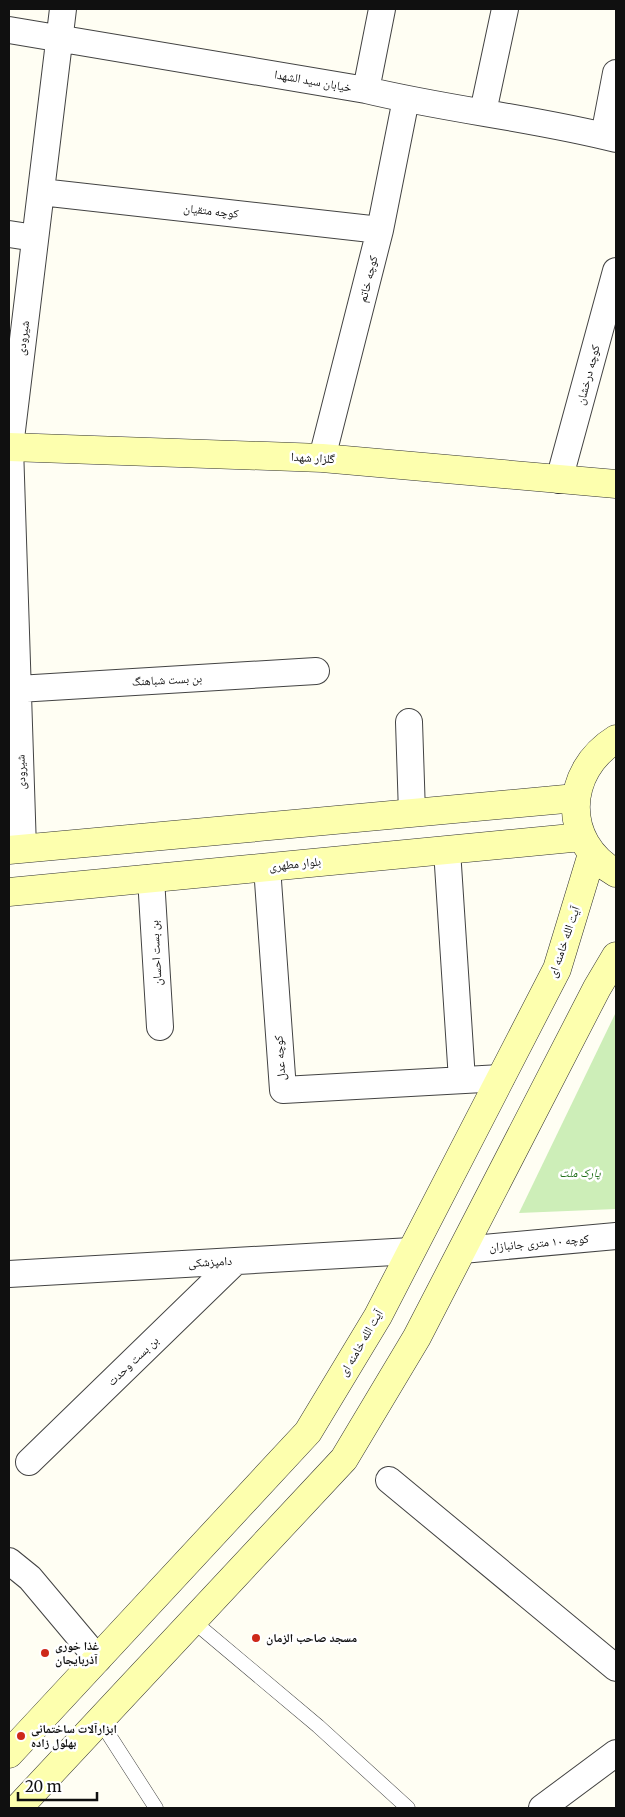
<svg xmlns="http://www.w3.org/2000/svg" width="625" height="1817" font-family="Merriweather,'Noto Naskh Arabic',serif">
<rect width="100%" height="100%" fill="#fffef3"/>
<path fill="#cdeeb8" d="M 616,1012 L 616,1209 L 519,1213 Z"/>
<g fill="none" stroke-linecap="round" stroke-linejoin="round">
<defs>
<path id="lane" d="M 193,1621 L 318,1726 L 408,1808
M 100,1721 L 156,1808"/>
<path id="street" d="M 9,30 L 366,90 C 449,110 534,118 616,139
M 366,90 L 382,9
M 483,112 L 505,9
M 604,136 L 616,73
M 41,192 L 380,230
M 9,234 L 35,238
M 322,458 L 380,230 L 406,99
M 559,480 L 616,271
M 18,689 L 316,671
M 409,722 L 412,813
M 23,849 L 10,447 L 63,9
M 447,850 L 462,1080
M 267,867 L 283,1090 L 501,1078
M 151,878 L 160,1027
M 462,1250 L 616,1236
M 9,1274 L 411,1251
M 29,1462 L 236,1261
M 389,1480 L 616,1668
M 9,1561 L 30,1578 L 98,1659
M 542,1808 L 616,1753"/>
<path id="secondary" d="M 9,447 L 322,458 L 616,484
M 616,739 C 564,771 561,842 616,873
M 9,850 L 576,798
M 9,892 L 582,837
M 9,1754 L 308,1432 L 378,1316 L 557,969 L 592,854
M 18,1808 L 344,1459 L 417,1337 L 597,988 L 616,956"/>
</defs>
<use href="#lane" stroke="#434343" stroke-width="15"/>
<use href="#street" stroke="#434343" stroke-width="28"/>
<use href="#secondary" stroke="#323232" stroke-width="29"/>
<use href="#lane" stroke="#fff" stroke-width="14"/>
<use href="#street" stroke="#fff" stroke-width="26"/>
<use href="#secondary" stroke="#fdffae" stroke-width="28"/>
</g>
<g fill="#ce291a" stroke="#fff" stroke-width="2">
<circle cx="256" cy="1638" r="5"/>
<circle cx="45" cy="1653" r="5"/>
<circle cx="21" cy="1736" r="5"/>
</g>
<g text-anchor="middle" stroke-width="5" stroke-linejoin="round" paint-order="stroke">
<g font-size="12" fill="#101010" stroke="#fff">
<text transform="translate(313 81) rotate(10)" y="4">خیابان سید الشهدا</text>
<text transform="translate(211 211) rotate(6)" y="4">کوچه متقیان</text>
<text transform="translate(368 279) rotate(-76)" y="4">کوچه خاتم</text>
<text transform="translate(23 338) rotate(-83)" y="4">شیرودی</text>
<text transform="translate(588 375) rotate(-75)" y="4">کوچه درخشان</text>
<text transform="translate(313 458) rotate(3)" y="4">گلزار شهدا</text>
<text transform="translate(167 680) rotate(-3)" y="4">بن بست شباهنگ</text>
<text transform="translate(21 772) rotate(-92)" y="4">شیرودی</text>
<text transform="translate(295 864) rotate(-6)" y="4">بلوار مطهری</text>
<text transform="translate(564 942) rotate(-71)" y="4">آیت الله خامنه ای</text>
<text transform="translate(156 953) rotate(-93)" y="4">بن بست احسان</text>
<text transform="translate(280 1058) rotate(-94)" y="4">کوچه عدل</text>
<text transform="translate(539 1243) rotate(-5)" y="4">کوچه ۱۰ متری جانبازان</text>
<text transform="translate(210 1262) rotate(-3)" y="4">دامپزشکی</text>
<text transform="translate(361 1343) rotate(-60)" y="4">آیت الله خامنه ای</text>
<text transform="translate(133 1361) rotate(-44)" y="4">بن بست وحدت</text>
</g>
<g font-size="12" font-style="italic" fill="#206f19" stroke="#fff">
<text x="580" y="1177">پارک ملت</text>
</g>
<g font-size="12" font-weight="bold" fill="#101010" stroke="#fff" text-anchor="start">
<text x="266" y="1642">مسجد صاحب الزمان</text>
<text x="55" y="1650">غذا خوری<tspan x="55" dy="14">آذربایجان</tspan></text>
<text x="31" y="1733">ابزارآلات ساختمانی<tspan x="31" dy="14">بهلول زاده</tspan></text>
</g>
</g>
<rect width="625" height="1817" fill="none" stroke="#101010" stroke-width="20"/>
<path d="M18 1792v8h79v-8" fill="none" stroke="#101010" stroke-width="2.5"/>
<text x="25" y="1792" font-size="15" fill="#101010" stroke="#ffffff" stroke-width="4" paint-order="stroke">20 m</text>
</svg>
